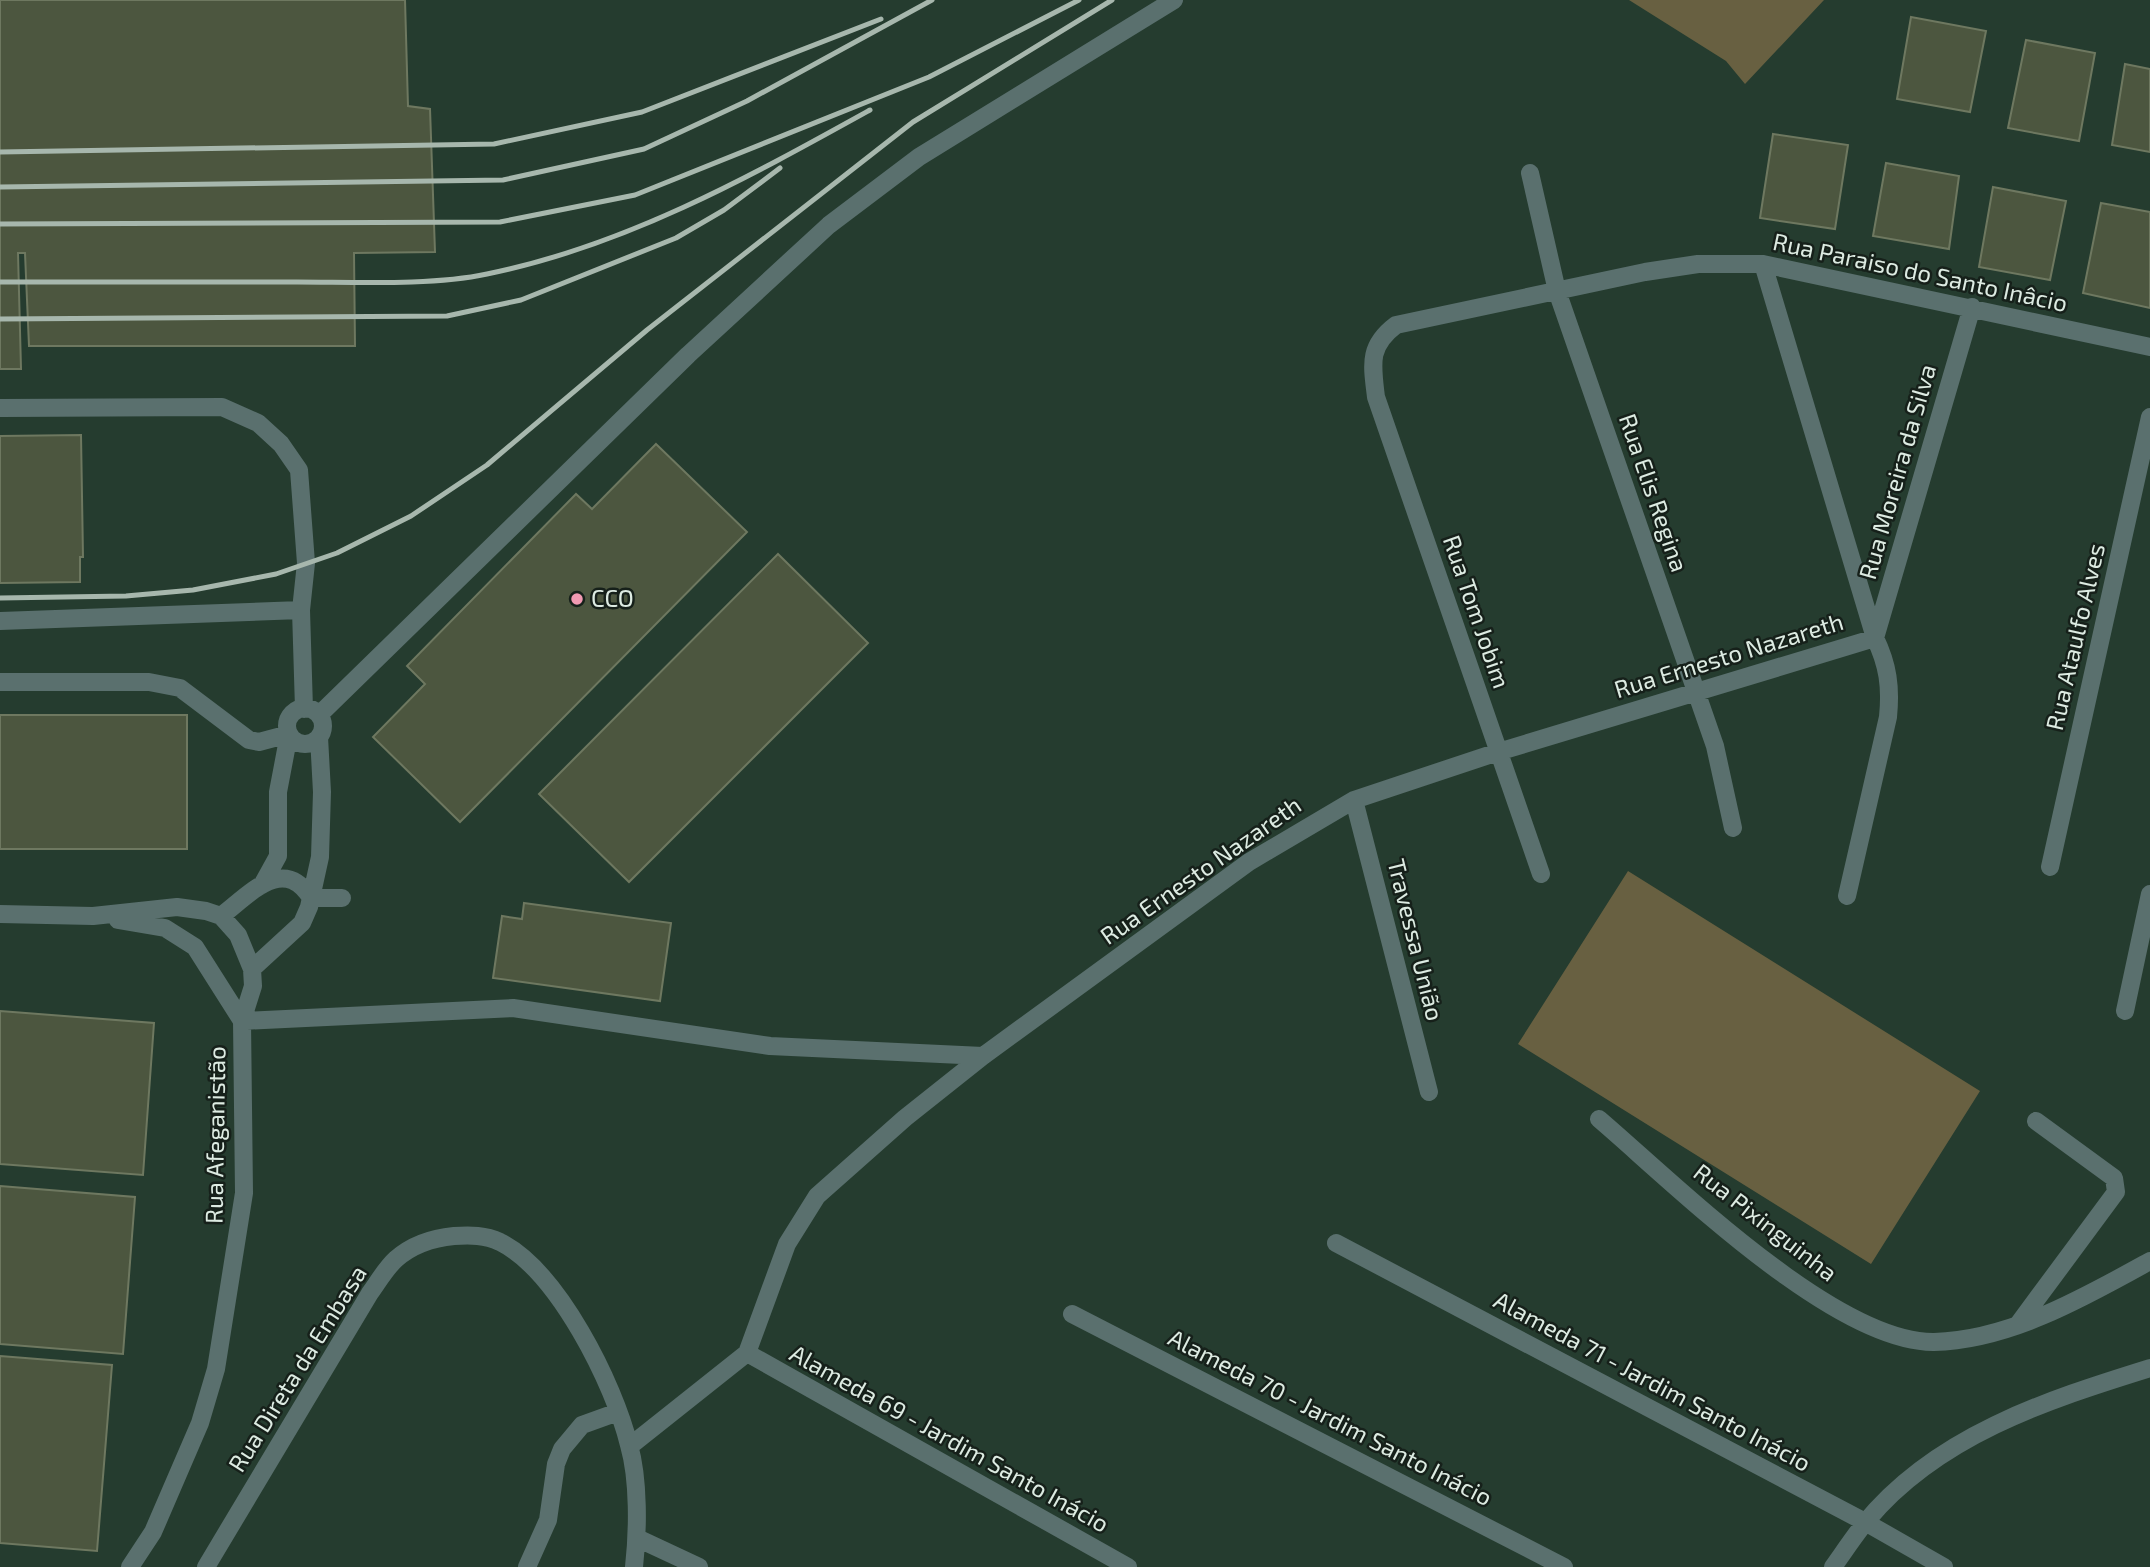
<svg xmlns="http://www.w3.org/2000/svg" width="2150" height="1567" font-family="'Exo 2',sans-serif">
<rect width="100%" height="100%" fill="#253c2f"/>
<path fill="#686041" d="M 1629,0 L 1824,0 L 1745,84 L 1726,61 Z
M 1628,871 L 1980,1091 L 1871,1264 L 1518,1044 Z"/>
<path fill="#4c563f" stroke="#6e7860" stroke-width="2" d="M 0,0 L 405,0 L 408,106 L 430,109 L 435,252 L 354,253 L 355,346 L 29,346 L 25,253 L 18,253 L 21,369 L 0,369 Z
M 1911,17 L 1986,31 L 1970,112 L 1897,99 Z
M 2026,40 L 2095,53 L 2079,141 L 2008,128 Z
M 2125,64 L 2150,69 L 2150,152 L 2112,145 Z
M 1773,134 L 1848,145 L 1835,229 L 1760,218 Z
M 1886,163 L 1959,176 L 1949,249 L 1873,236 Z
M 1993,187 L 2066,201 L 2050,280 L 1979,267 Z
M 2101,203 L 2150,212 L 2150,308 L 2083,293 Z
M 81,435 L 83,557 L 80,557 L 80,582 L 0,583 L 0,436 Z
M 656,444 L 747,532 L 460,822 L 373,737 L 425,684 L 407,666 L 576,494 L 592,509 Z
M 778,554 L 868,643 L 629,882 L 539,794 Z
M 0,715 L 187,715 L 187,849 L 0,849 Z
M 524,903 L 671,923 L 660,1001 L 493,978 L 502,916 L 522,919 Z
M 0,1011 L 154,1023 L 143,1175 L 0,1164 Z
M 0,1186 L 135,1197 L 123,1354 L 0,1344 Z
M 0,1356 L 112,1365 L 97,1551 L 0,1543 Z"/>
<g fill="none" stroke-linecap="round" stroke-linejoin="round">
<path stroke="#5a706e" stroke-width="18" d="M 1530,173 L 1557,291 L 1715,746 L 1733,828
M 0,408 L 222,407 L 258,423 L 281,444 L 299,470 L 306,563 L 301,610 L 304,709
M 0,621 L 301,610
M 0,682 L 149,682 L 180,688 L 249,740 L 259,742 L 289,734 L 278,792 L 278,856 L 262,885
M287 726a18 18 0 1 1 36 0a18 18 0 1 1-36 0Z
M 319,715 L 688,355 L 829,225 L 919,157 L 1174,0
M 1354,800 L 1429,1092
M 2050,867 L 2150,417
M 1541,874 L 1376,397 C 1372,364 1368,346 1396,325 L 1645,272 L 1698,264 L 1763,264 L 2150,347
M 1847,896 L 1888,717 C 1891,687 1888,665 1875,638 L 1972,307
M 311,898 L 342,898
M 0,914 L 93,916 L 177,907 L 206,911 L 221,916 L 238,935 L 252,969 L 253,986 L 242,1021 L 244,1193 L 216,1369 L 200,1423 L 153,1532 L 130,1567
M 221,916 C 249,895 283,854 311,898
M 118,920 L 165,928 L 195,947 L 242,1021
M 252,969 L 302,923 L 309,907 L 320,857 L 322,792 L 319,737
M 2125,1011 L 2150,894
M 242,1021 L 513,1008 L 770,1046 L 983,1056
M 1599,1119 C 1674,1183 1835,1343 1934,1342 C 2010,1340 2085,1297 2150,1261
M 1336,1243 L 1865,1522 L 1944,1567
M 1072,1314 L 1564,1567
M 2019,1323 L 2116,1192 L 2114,1178 L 2036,1121
M 747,1353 L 1128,1567
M 630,1446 L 747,1353 L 787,1244 L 817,1196 L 905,1118 L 983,1056 L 1249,862 L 1354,800 L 1498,752 L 1875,638 L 1763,264
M 637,1538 L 699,1567
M 206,1567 L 370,1293 C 378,1282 386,1268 396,1259 C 412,1245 433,1238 454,1236 C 471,1235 485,1235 500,1242 C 558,1271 614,1384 629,1445 C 639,1480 638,1531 634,1567
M 527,1567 L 548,1520 L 556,1464 L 562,1449 L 582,1425 L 618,1412
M 1833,1567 C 1843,1553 1853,1538 1864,1524 C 1935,1436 2047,1400 2150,1368"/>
<path stroke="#a7b7ad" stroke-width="5" d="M 0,152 L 494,144 L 642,112 L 881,19
M 0,187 L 503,180 L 644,149 L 747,101 L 932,0
M 0,224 L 500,222 L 635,195 L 929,77 L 1079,0
M 0,282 C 99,282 198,282 297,282 C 355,282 431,286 487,274 C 625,246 749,177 870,110
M 0,319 L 447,316 L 521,300 L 676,238 L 724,210 L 780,168
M 0,598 L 126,596 L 193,590 L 276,574 L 337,553 L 411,516 L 487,465 L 647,330 L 913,122 L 1112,0"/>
</g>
<circle fill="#f19ab2" stroke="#16201a" stroke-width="2.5" cx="577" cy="599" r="7"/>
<g text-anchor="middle" stroke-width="5" stroke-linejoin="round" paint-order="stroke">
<g font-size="24" fill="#ddebe2" stroke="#16201a">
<text transform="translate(1920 273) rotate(12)" y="8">Rua Paraiso do Santo Inâcio</text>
<text transform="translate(1898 472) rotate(-74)" y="8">Rua Moreira da Silva</text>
<text transform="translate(1653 493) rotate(71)" y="8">Rua Elis Regina</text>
<text transform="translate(1476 612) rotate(71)" y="8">Rua Tom Jobim</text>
<text transform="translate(2076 637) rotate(-77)" y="8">Rua Ataulfo Alves</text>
<text transform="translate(1729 656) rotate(-17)" y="8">Rua Ernesto Nazareth</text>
<text transform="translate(1201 871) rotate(-35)" y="8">Rua Ernesto Nazareth</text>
<text transform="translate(1415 940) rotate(76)" y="8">Travessa União</text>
<text transform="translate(216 1135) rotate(-89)" y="8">Rua Afeganistão</text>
<text transform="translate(1765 1223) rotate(38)" y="8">Rua Pixinguinha</text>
<text transform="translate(298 1369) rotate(-58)" y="8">Rua Direta da Embasa</text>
<text transform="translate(1652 1382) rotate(28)" y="8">Alameda 71 - Jardim Santo Inácio</text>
<text transform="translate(1330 1418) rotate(27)" y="8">Alameda 70 - Jardim Santo Inácio</text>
<text transform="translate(949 1439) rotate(29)" y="8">Alameda 69 - Jardim Santo Inácio</text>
</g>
<g font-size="24" fill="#ddebe2" stroke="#16201a" text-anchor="start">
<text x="591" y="607">CCO</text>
</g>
</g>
</svg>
